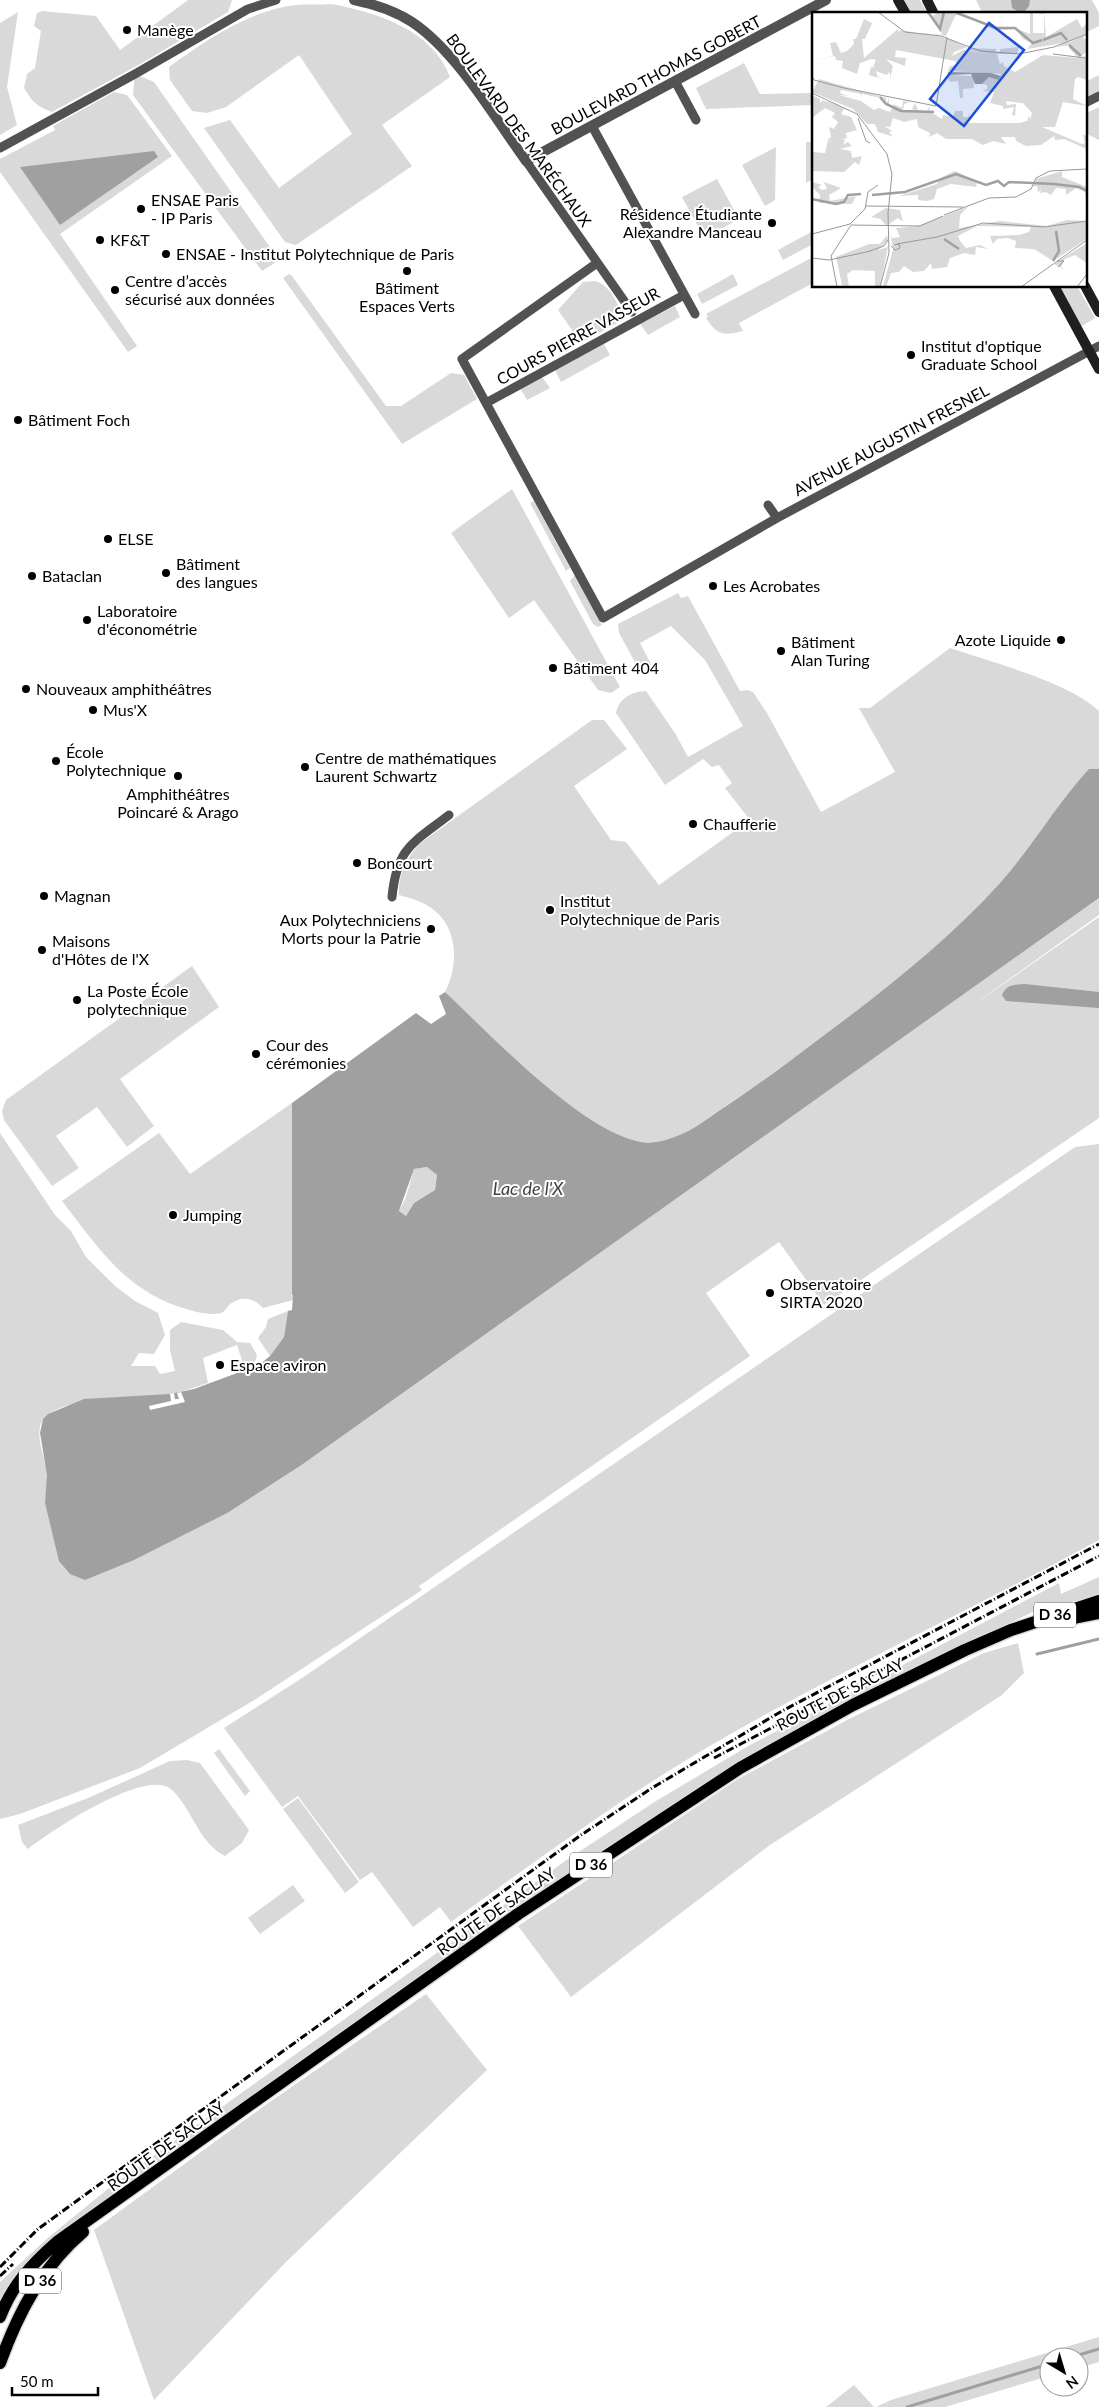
<svg xmlns="http://www.w3.org/2000/svg" width="1099" height="2407" font-family="Lato,sans-serif">
<rect width="100%" height="100%" fill="#fff"/>
<path fill="#d9d9d9" d="M 188,0 L 232,0 L 228,12 L 142,63 L 52,112 C 38,107 32,102 24,88 L 27,74 L 35,68 L 41,31 L 34,26 L 37,13 L 42,11 L 96,16 L 120,50 Z
M 903,0 L 920,0 L 928,14 L 911,14 Z
M 976,0 L 1092,0 L 1099,13 L 1099,26 L 1085,33 L 1085,14 L 983,14 Z
M 331,4 C 376,12 433,30 450,77 L 382,125 L 412,166 L 296,245 L 285,242 L 204,128 L 230,120 L 279,188 L 352,134 L 299,55 L 226,107 L 207,113 L 192,111 L 170,80 L 169,67 C 206,40 250,10 296,5 C 308,4 319,5 331,4 Z
M 18,12 L 7,87 L 17,125 L 0,135 L 0,23 Z
M 744,63 L 760,94 L 813,93 L 813,105 L 706,109 L 696,88 Z
M 135,74 L 154,82 L 279,260 L 262,271 L 133,95 Z
M 1099,75 L 1099,91 L 1085,98 L 1085,82 Z
M 114,92 L 127,95 L 172,156 L 60,234 L 137,346 L 128,352 L 0,172 L 0,159 L 55,130 L 53,126 Z
M 1099,107 L 1099,140 L 1085,133 L 1085,114 Z
M 806,142 L 813,142 L 813,179 L 806,183 Z
M 776,147 L 775,200 L 765,206 L 742,165 Z
M 717,179 L 739,219 L 704,238 L 682,197 Z
M 813,231 L 813,244 L 783,260 L 778,250 Z
M 813,257 L 813,283 L 739,323 L 743,331 C 723,336 717,335 706,318 L 708,316 L 706,314 Z
M 289,274 L 292,276 L 386,406 L 401,406 L 451,373 L 464,375 L 477,399 L 402,444 L 283,278 Z
M 733,274 L 738,285 L 702,304 L 697,294 Z
M 595,281 C 611,285 618,305 624,319 L 581,343 L 558,310 L 583,282 Z
M 1058,286 L 1077,286 L 1095,318 L 1080,327 Z
M 675,306 L 680,317 L 648,335 L 640,324 Z
M 604,344 L 610,355 L 561,382 L 555,370 Z
M 542,377 L 550,388 L 527,400 L 520,388 Z
M 512,489 L 620,687 L 611,693 L 598,690 L 534,600 L 509,618 L 451,533 Z
M 534,501 L 570,568 L 566,571 L 530,503 Z
M 575,575 L 602,625 L 598,627 L 593,624 L 570,581 Z
M 678,593 L 681,598 L 688,596 L 740,691 L 747,690 L 753,692 L 767,713 L 821,812 L 895,772 L 859,708 L 870,708 L 950,648 C 991,662 1069,682 1099,711 L 1099,769 L 1089,770 C 1056,805 1032,847 1000,883 C 945,944 877,996 811,1045 C 784,1066 757,1085 728,1104 C 716,1112 703,1123 690,1130 C 677,1137 656,1145 641,1142 C 581,1131 491,1035 445,992 C 458,967 459,930 434,910 C 424,902 411,898 399,895 C 398,874 406,860 419,844 L 592,720 L 604,720 L 627,749 L 574,786 L 611,840 L 626,842 L 659,885 L 750,820 L 725,788 L 732,783 L 719,765 L 712,767 L 703,759 L 665,785 L 616,713 C 619,698 631,692 646,691 L 675,733 L 688,757 L 743,726 L 705,660 L 671,626 L 640,643 L 652,666 L 635,662 L 619,633 L 618,624 Z
M 1099,898 L 1099,915 L 966,1010 L 1099,917 L 1099,1118 L 824,1305 L 779,1242 L 706,1293 L 750,1356 L 419,1586 L 422,1590 L 256,1699 L 140,1768 L 20,1814 L 0,1819 L 0,1133 L 55,1215 L 71,1231 L 86,1257 L 115,1286 L 135,1301 L 158,1313 L 165,1335 L 154,1354 L 139,1353 L 131,1366 L 155,1366 L 160,1374 L 175,1371 L 170,1350 L 170,1330 L 181,1322 L 223,1330 L 237,1342 L 250,1343 L 257,1355 L 256,1360 L 245,1370 L 237,1345 L 203,1358 L 208,1383 L 177,1393 L 152,1397 L 145,1396 C 121,1398 46,1398 40,1427 C 37,1440 45,1459 47,1472 C 48,1482 46,1493 45,1503 L 229,1512 L 303,1464 Z
M 192,966 L 219,1007 L 120,1079 L 154,1126 L 127,1147 L 97,1107 L 56,1136 L 79,1168 L 52,1186 L 4,1120 L 2,1111 L 6,1100 Z
M 292,1103 L 293,1300 L 263,1308 C 253,1298 243,1295 230,1304 C 228,1306 226,1310 223,1312 C 216,1316 200,1313 193,1311 C 127,1294 101,1251 62,1201 L 159,1133 L 190,1174 Z
M 1099,1144 L 1099,1540 C 963,1614 821,1679 688,1759 C 606,1809 529,1866 451,1922 L 440,1907 L 413,1927 L 372,1872 L 360,1880 L 298,1796 L 282,1807 L 224,1728 L 305,1676 L 1075,1147 Z
M 427,1167 L 437,1175 L 435,1190 L 414,1203 L 406,1216 L 399,1211 L 406,1197 L 414,1169 Z
M 288,1311 L 284,1337 L 270,1356 L 258,1338 L 266,1327 L 268,1319 Z
M 1099,1577 L 1099,1595 L 1037,1610 L 929,1661 L 766,1745 L 710,1780 L 567,1875 L 87,2217 L 0,2305 L 0,2282 L 50,2236 L 109,2188 L 565,1861 L 656,1801 L 750,1745 L 1059,1583 L 1061,1594 Z
M 1018,1643 L 1024,1673 L 1002,1695 L 770,1845 L 571,1997 L 518,1926 L 738,1779 L 847,1720 L 984,1653 Z
M 219,1749 L 250,1791 L 245,1796 L 214,1753 Z
M 187,1760 L 200,1763 L 249,1830 L 242,1843 L 225,1856 C 199,1843 192,1809 172,1790 C 147,1766 50,1832 28,1849 L 22,1842 L 18,1825 L 88,1798 L 170,1761 Z
M 298,1798 L 359,1882 L 345,1893 L 283,1809 Z
M 293,1885 L 305,1901 L 260,1934 L 248,1918 Z
M 426,1994 L 487,2070 L 287,2261 L 154,2400 L 94,2230 L 264,2106 Z
M 1099,2337 L 1099,2362 L 1079,2368 L 1079,2357 L 1049,2357 L 1049,2376 L 945,2407 L 876,2407 L 891,2400 Z
M 854,2385 L 874,2407 L 826,2407 Z"/>
<path fill="#a0a0a0" fill-rule="evenodd" d="M 1011,0 L 1030,0 L 1029,6 L 1025,11 L 1019,12 L 1012,8 Z
M 154,151 L 158,157 L 60,225 L 20,167 Z
M 1089,769 L 1099,769 L 1099,898 L 303,1464 L 229,1512 L 134,1560 L 85,1580 L 70,1574 L 59,1561 L 45,1503 L 47,1475 L 40,1433 L 43,1419 L 48,1414 L 84,1399 L 170,1394 L 194,1389 L 259,1365 L 270,1356 L 284,1337 L 288,1311 L 292,1310 L 293,1295 L 292,1294 L 292,1103 L 416,1013 L 431,1024 L 446,1014 L 439,996 L 445,992 C 491,1035 581,1131 641,1142 C 656,1145 677,1137 690,1130 C 703,1123 716,1112 729,1104 C 757,1085 784,1066 811,1045 C 877,996 945,944 1000,883 C 1032,847 1056,805 1089,769 ZM 427,1167 L 437,1175 L 435,1190 L 414,1203 L 406,1216 L 399,1211 L 414,1169 Z
M 1025,984 L 1099,992 L 1099,1008 L 1006,1001 L 1002,995 C 1007,984 1014,985 1025,984 Z"/>
<path fill="#fff" d="M 181,1392 L 185,1402 L 150,1410 L 149,1406 L 171,1401 L 170,1394 L 174,1393 L 175,1399 L 179,1399 L 177,1393 Z"/>
<g fill="none" stroke-linecap="round" stroke-linejoin="round">
<path stroke="#a0a0a0" stroke-width="3" d="M 1037,1654 L 1099,1639
M 1072,2357 L 1099,2349
M 907,2407 L 1049,2364"/>
<defs>
<path id="primary" d="M 1063,1620 L 1099,1613
M 0,2317 C 12,2285 32,2264 57,2242 L 518,1914 L 740,1768 L 853,1705 L 965,1650 L 1011,1630 L 1099,1601
M 0,2363 C 18,2313 42,2267 83,2232"/>
</defs>
<use href="#primary" stroke="#dbdbdb" stroke-width="15"/>
<path stroke="#525252" stroke-width="9" d="M 675,81 L 696,120
M 1085,103 L 1099,96
M 592,126 L 695,314
M 0,148 L 135,74 L 248,9 L 276,0
M 526,161 L 632,312
M 597,263 L 462,359 L 603,618 L 777,518 L 1099,346
M 486,403 L 684,295
M 768,505 L 777,518
M 392,897 C 397,847 413,843 449,815"/>
<path stroke="#525252" stroke-width="10" d="M 354,0 C 374,4 395,11 412,22 C 457,52 494,117 526,161 L 826,0"/>
<path stroke="#1f1f1f" stroke-width="10" d="M 898,0 L 906,14
M 927,0 L 934,14
M 1054,286 L 1099,369
M 1085,286 L 1099,312"/>
<use href="#primary" stroke="#000" stroke-width="12"/>
<path stroke="#000" stroke-width="3" stroke-dasharray="8 2.5 1 2.5" stroke-linecap="butt" d="M 714,1758 L 1099,1556
M 0,2267 L 38,2229 L 581,1835 L 652,1788 L 782,1711 L 1099,1544
M 0,2276 L 13,2264"/>
</g>
<g fill="#000" stroke="#fff" stroke-width="2">
<circle cx="127" cy="30" r="5"/>
<circle cx="141" cy="209" r="5"/>
<circle cx="772" cy="223" r="5"/>
<circle cx="100" cy="240" r="5"/>
<circle cx="166" cy="254" r="5"/>
<circle cx="407" cy="271" r="5"/>
<circle cx="115" cy="290" r="5"/>
<circle cx="911" cy="355" r="5"/>
<circle cx="18" cy="420" r="5"/>
<circle cx="108" cy="539" r="5"/>
<circle cx="166" cy="573" r="5"/>
<circle cx="32" cy="576" r="5"/>
<circle cx="713" cy="586" r="5"/>
<circle cx="87" cy="620" r="5"/>
<circle cx="1061" cy="640" r="5"/>
<circle cx="781" cy="651" r="5"/>
<circle cx="553" cy="668" r="5"/>
<circle cx="26" cy="689" r="5"/>
<circle cx="93" cy="710" r="5"/>
<circle cx="56" cy="761" r="5"/>
<circle cx="305" cy="767" r="5"/>
<circle cx="178" cy="776" r="5"/>
<circle cx="693" cy="824" r="5"/>
<circle cx="357" cy="863" r="5"/>
<circle cx="44" cy="896" r="5"/>
<circle cx="550" cy="910" r="5"/>
<circle cx="431" cy="929" r="5"/>
<circle cx="42" cy="950" r="5"/>
<circle cx="77" cy="1000" r="5"/>
<circle cx="256" cy="1054" r="5"/>
<circle cx="173" cy="1215" r="5"/>
<circle cx="770" cy="1293" r="5"/>
<circle cx="220" cy="1365" r="5"/>
</g>
<g text-anchor="middle" stroke-width="4" stroke-linejoin="round" paint-order="stroke">
<g fill="#fff" stroke="#4c4c4c" stroke-width="1">
<rect x="1034" y="1602.5" width="42" height="25" rx="4"/>
<rect x="570" y="1852.5" width="42" height="25" rx="4"/>
<rect x="19" y="2268.5" width="42" height="25" rx="4"/>
</g>
<g font-size="15" font-weight="bold" fill="#000">
<text x="1055" y="1620">D 36</text>
<text x="591" y="1870">D 36</text>
<text x="40" y="2286">D 36</text>
</g>
<g font-size="16" fill="#000" stroke="#fff" text-anchor="start">
<text x="137" y="36">Manège</text>
<text x="151" y="206">ENSAE Paris<tspan x="151" dy="18">- IP Paris</tspan></text>
<text x="762" y="220" text-anchor="end">Résidence Étudiante<tspan x="762" dy="18">Alexandre Manceau</tspan></text>
<text x="110" y="246">KF&amp;T</text>
<text x="176" y="260">ENSAE - Institut Polytechnique de Paris</text>
<text x="125" y="287">Centre d’accès<tspan x="125" dy="18">sécurisé aux données</tspan></text>
<text x="407" y="294" text-anchor="middle">Bâtiment<tspan x="407" dy="18">Espaces Verts</tspan></text>
<text x="921" y="352">Institut d'optique<tspan x="921" dy="18">Graduate School</tspan></text>
<text x="28" y="426">Bâtiment Foch</text>
<text x="118" y="545">ELSE</text>
<text x="176" y="570">Bâtiment<tspan x="176" dy="18">des langues</tspan></text>
<text x="42" y="582">Bataclan</text>
<text x="723" y="592">Les Acrobates</text>
<text x="97" y="617">Laboratoire<tspan x="97" dy="18">d'économétrie</tspan></text>
<text x="1051" y="646" text-anchor="end">Azote Liquide</text>
<text x="791" y="648">Bâtiment<tspan x="791" dy="18">Alan Turing</tspan></text>
<text x="563" y="674">Bâtiment 404</text>
<text x="36" y="695">Nouveaux amphithéâtres</text>
<text x="103" y="716">Mus'X</text>
<text x="66" y="758">École<tspan x="66" dy="18">Polytechnique</tspan></text>
<text x="315" y="764">Centre de mathématiques<tspan x="315" dy="18">Laurent Schwartz</tspan></text>
<text x="178" y="800" text-anchor="middle">Amphithéâtres<tspan x="178" dy="18">Poincaré &amp; Arago</tspan></text>
<text x="703" y="830">Chaufferie</text>
<text x="367" y="869">Boncourt</text>
<text x="54" y="902">Magnan</text>
<text x="560" y="907">Institut<tspan x="560" dy="18">Polytechnique de Paris</tspan></text>
<text x="421" y="926" text-anchor="end">Aux Polytechniciens<tspan x="421" dy="18">Morts pour la Patrie</tspan></text>
<text x="52" y="947">Maisons<tspan x="52" dy="18">d'Hôtes de l'X</tspan></text>
<text x="87" y="997">La Poste École<tspan x="87" dy="18">polytechnique</tspan></text>
<text x="266" y="1051">Cour des<tspan x="266" dy="18">cérémonies</tspan></text>
<text x="183" y="1221">Jumping</text>
<text x="780" y="1290">Observatoire<tspan x="780" dy="18">SIRTA 2020</tspan></text>
<text x="230" y="1371">Espace aviron</text>
</g>
<g font-size="16" fill="#000" stroke="#fff">
<text transform="translate(656 75) rotate(-28)" y="6">BOULEVARD THOMAS GOBERT</text>
<text transform="translate(519 130) rotate(54)" y="6">BOULEVARD DES MARÉCHAUX</text>
<text transform="translate(578 336) rotate(-29)" y="6">COURS PIERRE VASSEUR</text>
<text transform="translate(891 440) rotate(-28)" y="6">AVENUE AUGUSTIN FRESNEL</text>
<text transform="translate(840 1694) rotate(-27)" y="6">ROUTE DE SACLAY</text>
<text transform="translate(496 1911) rotate(-35)" y="6">ROUTE DE SACLAY</text>
<text transform="translate(166 2146) rotate(-36)" y="6">ROUTE DE SACLAY</text>
</g>
<g font-size="18" font-style="italic" fill="#414141" stroke="#fff">
<text x="528" y="1195">Lac de l'X</text>
</g>
</g>
<g transform="translate(812 12)">
<rect width="275" height="275" fill="#fff"/>
<path d="M 65,0 L 53,27 L 50,27 L 52,46 L 86,17 L 87,21 L 88,18 L 130,25 L 134,27 L 134,32 L 135,26 L 155,35 L 142,40 L 140,44 L 151,38 L 175,41 L 158,38 L 156,36 L 184,37 L 184,41 L 188,41 L 188,37 L 207,35 L 205,42 L 216,39 L 209,42 L 185,42 L 188,52 L 191,50 L 192,54 L 203,60 L 231,43 L 266,46 L 257,36 L 259,33 L 244,35 L 275,22 L 271,26 L 275,28 L 275,40 L 267,45 L 275,44 L 275,68 L 266,65 L 263,67 L 261,87 L 275,94 L 251,90 L 243,115 L 230,115 L 270,132 L 273,131 L 271,123 L 275,123 L 275,137 L 252,127 L 243,128 L 242,124 L 229,133 L 214,134 L 204,129 L 203,125 L 189,125 L 194,132 L 181,129 L 171,133 L 160,127 L 134,127 L 125,121 L 117,125 L 118,121 L 106,115 L 105,107 L 92,110 L 81,106 L 78,115 L 72,114 L 80,119 L 77,121 L 80,123 L 78,127 L 79,124 L 66,120 L 63,112 L 55,112 L 41,97 L 0,80 L 7,67 L 74,86 L 74,92 L 77,86 L 77,92 L 83,95 L 81,92 L 90,96 L 91,89 L 98,90 L 92,92 L 91,98 L 103,98 L 100,97 L 103,91 L 106,98 L 115,99 L 118,93 L 117,99 L 130,107 L 131,103 L 141,105 L 143,99 L 151,99 L 151,105 L 156,105 L 157,100 L 157,109 L 154,109 L 154,111 L 208,111 L 217,108 L 215,107 L 218,104 L 218,108 L 220,101 L 211,91 L 194,89 L 195,93 L 204,92 L 203,104 L 200,103 L 202,95 L 191,97 L 191,94 L 178,91 L 182,80 L 170,79 L 175,77 L 175,73 L 170,72 L 177,65 L 186,68 L 189,62 L 137,59 L 137,63 L 161,64 L 162,76 L 151,77 L 151,86 L 148,86 L 146,69 L 138,70 L 135,65 L 137,55 L 146,52 L 143,49 L 84,38 L 83,45 L 94,46 L 93,54 L 74,47 L 81,54 L 78,67 L 78,60 L 74,63 L 64,59 L 66,66 L 76,67 L 63,65 L 57,63 L 59,55 L 64,56 L 61,55 L 64,48 L 60,47 L 48,51 L 45,62 L 30,56 L 31,49 L 24,48 L 23,44 L 0,49 L 21,44 L 18,31 L 24,30 L 29,41 L 35,39 L 42,32 L 41,27 L 44,27 L 52,7 L 60,11 ZM 29,78 L 49,82 L 50,86 L 50,82 L 69,86 L 80,96 L 78,100 L 67,96 L 62,98 L 49,89 L 27,83 L 36,84 L 28,81 ZM 115,0 L 119,5 L 126,0 L 144,0 L 183,15 L 200,15 L 218,22 L 218,1 L 215,0 L 232,0 L 234,25 L 265,7 L 270,16 L 275,11 L 275,21 L 258,30 L 215,37 L 220,31 L 211,27 L 204,17 L 184,18 L 147,2 L 143,4 L 134,24 L 94,20 L 131,23 ZM 221,1 L 232,2 L 232,21 L 221,21 ZM 0,83 L 8,87 L 8,91 L 11,88 L 17,91 L 15,89 L 38,98 L 43,101 L 47,105 L 54,113 L 42,100 L 32,97 L 29,102 L 39,105 L 45,118 L 34,121 L 35,126 L 30,127 L 33,128 L 31,133 L 36,130 L 40,134 L 28,137 L 39,139 L 40,146 L 50,144 L 47,153 L 43,150 L 32,160 L 0,159 L 0,140 L 13,141 L 16,128 L 20,130 L 16,127 L 19,125 L 17,115 L 22,117 L 26,110 L 20,105 L 23,101 L 13,96 L 0,106 ZM 143,159 L 165,169 L 164,175 L 139,172 L 125,177 L 122,187 L 115,189 L 106,188 L 106,183 L 87,184 L 125,172 L 128,166 ZM 250,159 L 250,165 L 275,175 L 274,187 L 273,180 L 264,176 L 254,183 L 254,177 L 244,176 L 239,183 L 234,180 L 228,181 L 229,177 L 226,181 L 225,174 L 221,175 L 224,167 ZM 0,170 L 10,173 L 6,175 L 10,178 L 15,177 L 12,170 L 29,176 L 17,183 L 18,189 L 44,184 L 40,192 L 7,191 L 8,183 L 0,175 ZM 156,195 L 148,203 L 147,216 L 188,209 L 235,214 L 255,208 L 275,209 L 275,227 L 241,249 L 222,237 L 203,236 L 204,229 L 196,226 L 185,227 L 181,232 L 178,224 L 207,223 L 217,220 L 219,215 L 165,214 L 146,224 L 148,229 L 154,236 L 168,233 L 176,237 L 164,235 L 163,243 L 152,241 L 138,246 L 135,255 L 120,257 L 119,251 L 112,259 L 101,260 L 92,254 L 87,260 L 79,261 L 74,275 L 71,275 L 81,237 L 78,216 L 80,226 L 88,225 L 84,216 L 105,214 ZM 74,196 L 88,198 L 91,210 L 86,206 L 74,214 L 69,207 L 59,205 ZM 75,223 L 76,228 L 66,238 L 76,235 L 68,275 L 63,274 L 63,259 L 41,258 L 35,262 L 37,275 L 30,273 L 24,245 L 57,232 L 68,232 ZM 275,231 L 275,251 L 263,243 L 253,247 L 249,255 L 253,258 L 242,252 Z" fill="#d9d9d9" fill-rule="evenodd"/>
<path d="M 136,60 L 179,61 L 189,64 L 186,68 L 177,65 L 170,72 L 163,72 L 159,62 L 137,63 Z" fill="#a0a0a0"/>
<path fill="none" stroke="#a0a0a0" stroke-width="2.5" d="M 116,0 L 128,17 L 132,0M 145,1 L 184,16 L 203,16 L 221,31 L 230,28M 231,28 L 249,21 L 255,28M 257,33 L 269,44M 68,85 L 74,92 L 89,99 L 122,100M 60,183 L 93,180 L 144,162 L 174,173 L 186,169 L 192,174 L 197,170 L 242,172 L 267,175 L 275,179M 0,187 L 24,192 L 32,190 L 36,183 L 49,182M 132,227 L 147,237M 241,249 L 247,239 L 244,219"/>
<path fill="none" stroke="#999" stroke-width="1" d="M 66,0 L 93,20 L 129,24 L 168,39 L 207,42 L 242,35M 242,35 L 275,22M 241,42 L 273,46M 0,64 L 2,68 L 32,76 L 124,94 L 135,25M 0,81 L 45,102 L 75,142 L 80,162 L 76,201 L 77,241 L 68,275M 46,106 L 54,129 L 58,131M 54,194 L 151,195M 132,203 L 177,186 L 204,185 L 219,177 L 224,166 L 238,159 L 275,157M 0,222 L 38,212 L 53,197 L 56,180 L 66,173M 85,232 L 125,225 L 171,211 L 232,215 L 275,209M 79,234 L 83,238 L 88,236 L 87,232 L 82,233M 58,239 L 72,234 L 76,228M 0,246 L 17,248 L 59,239M 245,249 L 252,249 L 246,255M 25,275 L 19,244 L 39,213 L 108,214 L 131,204M 209,275 L 275,228M 265,275 L 275,262"/>
<path fill="#1d4ed8" fill-opacity="0.15" stroke="#1d4ed8" stroke-width="2.5" d="M 177,11 L 212,38 L 152,114 L 118,87 Z"/>
<rect width="275" height="275" fill="none" stroke="#000" stroke-width="2.5"/>
</g>
<g transform="translate(1064 2372) rotate(142)"><circle r="24" fill="#ffffff" stroke="#999999"/>
<path d="M0-4L9 19L0 12L-9 19Z" fill="#000000"/>
<text y="-8" font-size="14" font-weight="bold" text-anchor="middle" fill="#000000">N</text>
</g>
<path d="M12 2387v8h86v-8" fill="none" stroke="#000000" stroke-width="2.5"/>
<text x="20" y="2387" font-size="15" fill="#000000" stroke="#ffffff" stroke-width="4" paint-order="stroke">50 m</text>
</svg>
